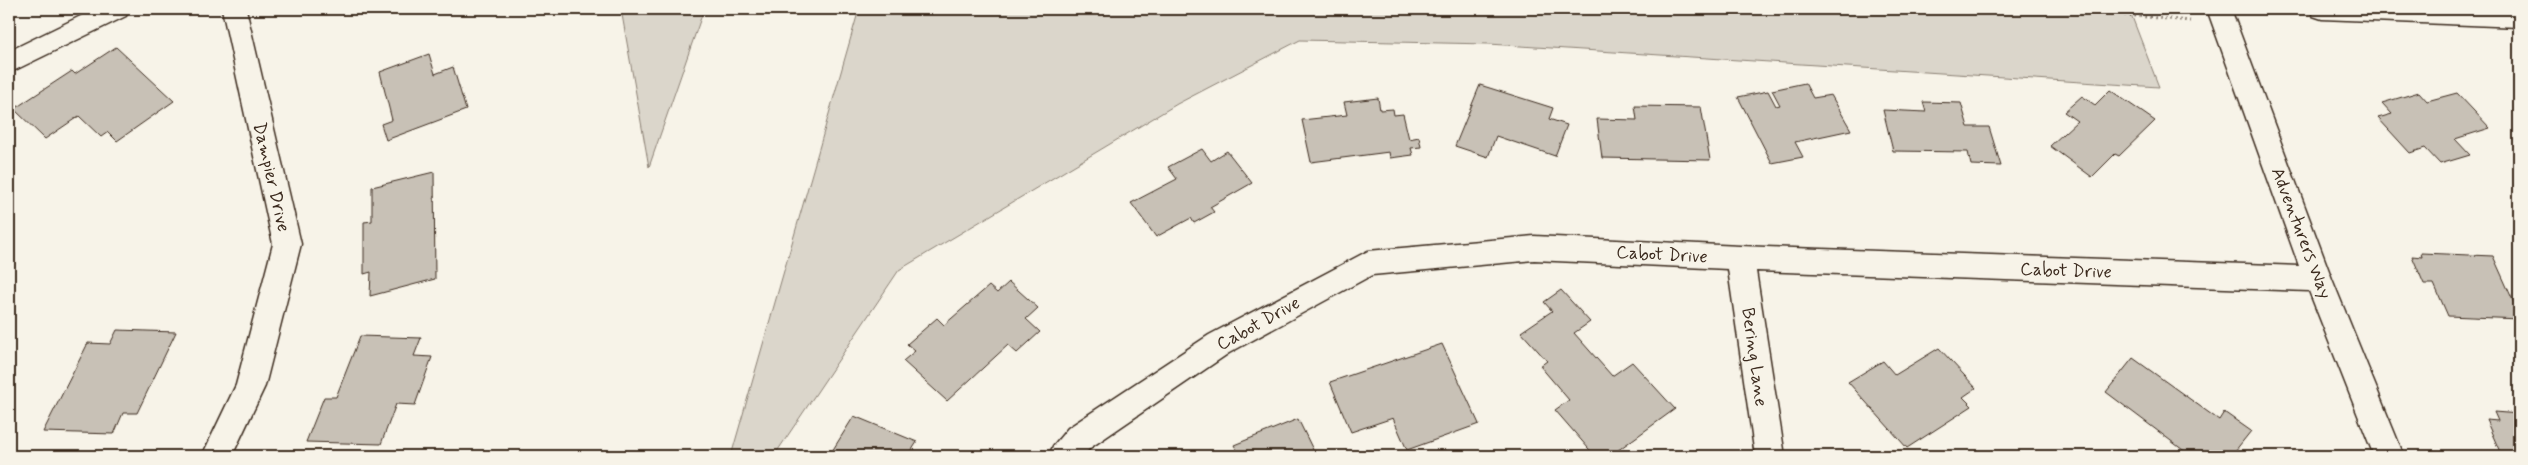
<svg xmlns="http://www.w3.org/2000/svg" width="2528" height="465" font-family="Mynerve,sans-serif">
<rect width="100%" height="100%" fill="#f7f3e8"/>
<filter id="ink" filterUnits="userSpaceOnUse"><feTurbulence type="fractalNoise" baseFrequency=".02" numOctaves="2"/><feDisplacementMap in="SourceGraphic" scale="10" xChannelSelector="R" yChannelSelector="G"/><feConvolveMatrix kernelMatrix="1 2 1 2 8 2 1 2 1" color-interpolation-filters="sRGB"/></filter>
<g filter="url(#ink)">
<path fill="#dbd6cb" stroke="#8b8074" d="M 621,9 L 704,9 L 649,167 Z
M 859,9 L 2129,9 L 2159,87 L 1489,44 L 1300,40 L 1177,104 L 899,270 L 774,456 L 731,456 Z"/>
<path fill="#c8c1b6" stroke="#3b2a1e" d="M 116,47 L 174,101 L 117,141 L 108,132 L 101,137 L 79,116 L 45,139 L 14,109 L 72,71 L 75,74 Z
M 429,54 L 435,74 L 453,67 L 466,110 L 386,140 L 381,124 L 392,120 L 380,72 Z
M 1805,83 L 1813,98 L 1831,95 L 1851,130 L 1795,142 L 1803,157 L 1772,163 L 1738,97 L 1768,91 L 1776,106 L 1780,105 L 1772,90 Z
M 1480,85 L 1553,108 L 1549,119 L 1567,125 L 1555,156 L 1496,136 L 1488,157 L 1455,146 Z
M 2110,90 L 2155,121 L 2119,156 L 2115,154 L 2092,177 L 2050,146 L 2077,121 L 2064,112 L 2082,96 L 2095,105 Z
M 2419,92 L 2427,101 L 2457,93 L 2490,128 L 2455,139 L 2470,155 L 2440,164 L 2425,148 L 2410,153 L 2378,118 L 2392,114 L 2382,103 Z
M 1378,98 L 1380,110 L 1393,109 L 1394,115 L 1403,114 L 1409,139 L 1419,137 L 1421,147 L 1411,148 L 1413,155 L 1390,158 L 1389,152 L 1311,162 L 1302,120 L 1347,115 L 1344,102 Z
M 1923,102 L 1961,103 L 1968,127 L 1989,127 L 2001,166 L 1971,165 L 1968,152 L 1893,151 L 1883,110 L 1926,112 Z
M 1635,106 L 1701,107 L 1710,160 L 1602,158 L 1597,119 L 1637,120 Z
M 1202,149 L 1211,161 L 1227,151 L 1252,183 L 1210,207 L 1214,212 L 1194,223 L 1191,218 L 1156,237 L 1131,203 L 1177,179 L 1168,167 Z
M 434,172 L 435,279 L 370,296 L 371,272 L 364,274 L 364,222 L 372,221 L 372,187 Z
M 2421,253 L 2493,256 L 2519,314 L 2519,319 L 2448,316 L 2434,284 L 2424,284 L 2412,256 L 2422,257 Z
M 1009,282 L 1038,308 L 1026,319 L 1040,332 L 1017,353 L 1008,345 L 947,401 L 903,361 L 915,351 L 907,344 L 937,318 L 944,325 L 989,286 L 997,293 Z
M 1561,290 L 1590,322 L 1574,333 L 1612,376 L 1632,362 L 1675,409 L 1610,456 L 1595,456 L 1555,410 L 1569,400 L 1540,366 L 1547,361 L 1521,332 L 1552,311 L 1544,302 Z
M 117,330 L 176,332 L 137,413 L 123,413 L 114,434 L 43,432 L 88,343 L 110,344 Z
M 360,336 L 421,338 L 414,356 L 432,357 L 415,405 L 396,404 L 381,444 L 306,442 L 324,397 L 336,397 Z
M 1442,344 L 1479,424 L 1407,450 L 1393,418 L 1351,432 L 1330,382 Z
M 1939,348 L 1976,388 L 1963,397 L 1972,406 L 1907,448 L 1848,382 L 1883,361 L 1895,375 Z
M 2133,358 L 2219,420 L 2224,412 L 2251,431 L 2231,456 L 2191,456 L 2106,392 Z
M 2494,412 L 2519,414 L 2519,456 L 2513,456 L 2512,453 L 2500,452 L 2486,420 L 2498,421 Z
M 854,416 L 917,442 L 908,456 L 829,456 Z
M 1298,419 L 1316,456 L 1234,456 L 1239,454 L 1234,445 Z"/>
<g fill="none" stroke-linecap="round" stroke-linejoin="round">
<defs>
<path id="minor" d="M 95,9 L 129,9 L 126,16 L 9,73 L 9,51 Z
M 222,9 L 246,9 L 301,244 L 265,386 L 232,456 L 202,456 L 236,385 L 273,244 Z
M 2207,9 L 2231,9 L 2332,279 L 2404,456 L 2374,456 L 2309,291 L 1756,271 L 1785,456 L 1755,456 L 1728,269 L 1534,260 L 1372,275 L 1229,353 L 1090,448 L 1083,456 L 1049,456 L 1053,446 L 1068,428 L 1209,335 L 1368,251 L 1534,236 L 1740,246 L 2299,266 Z
M 2310,9 L 2519,9 L 2519,27 L 2322,19 L 2313,16 Z"/>
</defs>
<use href="#minor" stroke="#3b2a1e" stroke-width="3"/>
<path stroke="#3b2a1e" stroke-width="3" stroke-dasharray="1 4" stroke-linecap="butt" d="M 2060,9 L 2190,21"/>
<use href="#minor" fill="#f7f3e8" fill-rule="evenodd"/>
</g>
</g>
<g text-anchor="middle" stroke-width="4" stroke-linejoin="round" paint-order="stroke">
<g font-size="18" fill="#3b2a1e" stroke="#f7f3e8">
<text transform="translate(272 177) rotate(77)" y="6">Dampier Drive</text>
<text transform="translate(2302 233) rotate(69)" y="6">Adventurers Way</text>
<text transform="translate(1662 254) rotate(3)" y="6">Cabot Drive</text>
<text transform="translate(2066 270) rotate(2)" y="6">Cabot Drive</text>
<text transform="translate(1258 323) rotate(-29)" y="6">Cabot Drive</text>
<text transform="translate(1755 357) rotate(82)" y="6">Bering Lane</text>
</g>
</g>
<rect width="2528" height="465" fill="none" stroke="#f7f3e8" stroke-width="30"/>
<rect x="15" y="15" width="2498" height="435" fill="none" stroke="#3b2a1e" stroke-width="2" filter="url(#ink)"/>
</svg>
